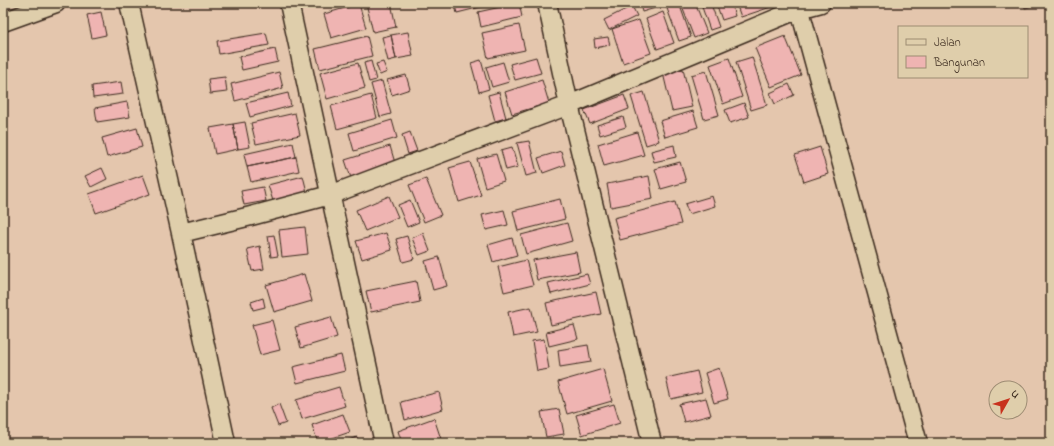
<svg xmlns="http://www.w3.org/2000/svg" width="1054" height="446" font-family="'Indie Flower',sans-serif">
<rect width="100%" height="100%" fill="#e4c6ad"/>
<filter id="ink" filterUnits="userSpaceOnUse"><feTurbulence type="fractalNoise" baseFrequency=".025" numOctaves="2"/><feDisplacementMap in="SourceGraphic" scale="8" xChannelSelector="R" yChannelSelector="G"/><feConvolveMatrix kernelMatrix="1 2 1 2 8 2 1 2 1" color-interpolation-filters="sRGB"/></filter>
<g filter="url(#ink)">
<path fill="#efb4b2" stroke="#3b2a1e" d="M 366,3 L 391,3 L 396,27 L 373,32 Z
M 454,3 L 480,3 L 481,7 L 457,13 Z
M 480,3 L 499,3 L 481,7 Z
M 519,3 L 522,17 L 481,27 L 478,12 Z
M 640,3 L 661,3 L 662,6 L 642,12 Z
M 665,3 L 679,3 L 691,37 L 679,41 Z
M 684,3 L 695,3 L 707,33 L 694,38 L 681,4 Z
M 716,3 L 731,3 L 735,16 L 722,20 Z
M 736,3 L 780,3 L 780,4 L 741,17 Z
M 1024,3 L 1045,3 L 1025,8 Z
M 359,4 L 366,28 L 331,38 L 324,14 Z
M 711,4 L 719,27 L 710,30 L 702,7 Z
M 632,6 L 637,16 L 609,30 L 604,20 Z
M 101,12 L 106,35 L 92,38 L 87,15 Z
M 663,12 L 674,43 L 657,49 L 646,19 Z
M 639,20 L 651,53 L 623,63 L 612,29 Z
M 519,25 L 525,50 L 488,58 L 482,33 Z
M 408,32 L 413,56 L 396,59 L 391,35 Z
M 266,33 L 269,45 L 219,54 L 217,41 Z
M 391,35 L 396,59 L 388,61 L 382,37 Z
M 367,36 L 372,56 L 320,69 L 315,49 Z
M 785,36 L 801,75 L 771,87 L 755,48 Z
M 608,37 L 610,45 L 595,48 L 594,39 Z
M 275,49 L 278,62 L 242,70 L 239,57 Z
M 536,57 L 541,73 L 515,80 L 510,64 Z
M 752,57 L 767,105 L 751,110 L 736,62 Z
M 729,58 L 742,97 L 723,104 L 710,65 Z
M 481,60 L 489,89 L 479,92 L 471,63 Z
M 371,61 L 376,80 L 369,82 L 364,63 Z
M 383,62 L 387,72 L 380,75 L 376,64 Z
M 503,62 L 509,82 L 492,87 L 486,67 Z
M 358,63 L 365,88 L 327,99 L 320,73 Z
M 683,69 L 692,107 L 672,111 L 663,73 Z
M 706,71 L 719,115 L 704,119 L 691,75 Z
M 279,72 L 283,88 L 235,101 L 231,84 Z
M 406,75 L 410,89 L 392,95 L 387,80 Z
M 225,77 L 227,92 L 210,94 L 208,79 Z
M 542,80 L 549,103 L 512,114 L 505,92 Z
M 382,81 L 391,114 L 380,117 L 371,84 Z
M 121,82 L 123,94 L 93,98 L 92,86 Z
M 789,84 L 794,95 L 775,104 L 770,93 Z
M 499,92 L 506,118 L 495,121 L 488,95 Z
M 644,92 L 659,141 L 646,145 L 631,96 Z
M 288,93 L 291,106 L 250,117 L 246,103 Z
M 371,95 L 377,118 L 337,129 L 331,106 Z
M 624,95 L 629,109 L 590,124 L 584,110 Z
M 127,102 L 130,117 L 97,122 L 95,108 Z
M 744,103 L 749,117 L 730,123 L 725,110 Z
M 693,111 L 698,127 L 665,137 L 660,121 Z
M 295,113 L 300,135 L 256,144 L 251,123 Z
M 623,117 L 626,127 L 600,135 L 597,125 Z
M 392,120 L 397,138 L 354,151 L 349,133 Z
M 245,122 L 250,147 L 238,149 L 233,124 Z
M 233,124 L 238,149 L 215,154 L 210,128 Z
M 137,128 L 142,147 L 107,157 L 102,138 Z
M 410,132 L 417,151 L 408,154 L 402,135 Z
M 637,132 L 644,155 L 604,166 L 598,144 Z
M 529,141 L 537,173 L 526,176 L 517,143 Z
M 293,143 L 296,157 L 247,167 L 244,154 Z
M 674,145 L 676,157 L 654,162 L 651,151 Z
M 390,146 L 395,163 L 351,178 L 345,160 Z
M 512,147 L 518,167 L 506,170 L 501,150 Z
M 820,147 L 828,174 L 804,182 L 795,155 Z
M 561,151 L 565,165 L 543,173 L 538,158 Z
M 496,154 L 504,181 L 485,187 L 477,159 Z
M 296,157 L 299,171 L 251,182 L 247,167 Z
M 470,162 L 481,195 L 459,202 L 449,168 Z
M 680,162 L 686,182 L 661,189 L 655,169 Z
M 102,168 L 107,179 L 91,187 L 85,176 Z
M 143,175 L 150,194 L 96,213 L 89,194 Z
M 303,176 L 307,192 L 273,201 L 268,185 Z
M 649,176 L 653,199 L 611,207 L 607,184 Z
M 426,179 L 441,215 L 424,222 L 409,185 Z
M 263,187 L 266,201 L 244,205 L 241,191 Z
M 389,196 L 398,217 L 365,231 L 356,210 Z
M 712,196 L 715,206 L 689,214 L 685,204 Z
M 560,199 L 565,219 L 518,231 L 513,211 Z
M 410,200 L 419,222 L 407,227 L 398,205 Z
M 675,202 L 681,224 L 620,240 L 614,218 Z
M 504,210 L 508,225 L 486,230 L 482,215 Z
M 567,223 L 572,241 L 526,254 L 521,235 Z
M 305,227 L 308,254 L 282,257 L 279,230 Z
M 386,233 L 392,250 L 362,259 L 356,241 Z
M 423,233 L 430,251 L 419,255 L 412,238 Z
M 274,235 L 278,256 L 271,257 L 268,236 Z
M 407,236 L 414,259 L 403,262 L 396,239 Z
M 512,238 L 517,255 L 493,262 L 488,245 Z
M 260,246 L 264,269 L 252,271 L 247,249 Z
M 576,252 L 580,272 L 537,280 L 533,260 Z
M 439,257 L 447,286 L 433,290 L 425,261 Z
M 526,260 L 533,285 L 504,292 L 498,267 Z
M 304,274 L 312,301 L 274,312 L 266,285 Z
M 587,274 L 590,284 L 551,294 L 548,283 Z
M 416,281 L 420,302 L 371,312 L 366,291 Z
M 596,292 L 601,314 L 551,325 L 546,303 Z
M 263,298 L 265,307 L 253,310 L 251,302 Z
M 531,307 L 537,332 L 513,337 L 508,312 Z
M 331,317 L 337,337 L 301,348 L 295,327 Z
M 272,320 L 280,350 L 260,355 L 252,325 Z
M 574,325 L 578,339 L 549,346 L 546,332 Z
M 544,339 L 549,369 L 537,371 L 532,341 Z
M 588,345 L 591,362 L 560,367 L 558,350 Z
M 341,355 L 345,371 L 297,383 L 293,367 Z
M 719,368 L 728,399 L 714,403 L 705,373 Z
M 603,369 L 612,401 L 567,414 L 558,382 Z
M 697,371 L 702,392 L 671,399 L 666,378 Z
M 339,387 L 345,406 L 302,419 L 296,400 Z
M 439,392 L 443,409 L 405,420 L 401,402 Z
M 706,398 L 711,415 L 684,422 L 679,404 Z
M 279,404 L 286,423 L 278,426 L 271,408 Z
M 614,404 L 620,423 L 582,435 L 576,415 Z
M 559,409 L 564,434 L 546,437 L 541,412 Z
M 343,414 L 350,432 L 318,443 L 312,425 Z
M 434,418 L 441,439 L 428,443 L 402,443 L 398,431 Z
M 357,437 L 360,443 L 340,443 Z"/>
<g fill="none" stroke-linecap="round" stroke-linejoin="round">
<defs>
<path id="minor" d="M 129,3 L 181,233 L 226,443
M 289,3 L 384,443
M 547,3 L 569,105 L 652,443
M 798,3 L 918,443
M 3,22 L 56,3
M 181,233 L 251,216 L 330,195 L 569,105 L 799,9 L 821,3"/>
</defs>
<use href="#minor" stroke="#3b2a1e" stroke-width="21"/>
<use href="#minor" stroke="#dfceab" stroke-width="18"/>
</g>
</g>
<rect width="1054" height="446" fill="none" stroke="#dfceab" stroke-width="16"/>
<rect x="8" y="8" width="1038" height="430" fill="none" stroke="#3b2a1e" stroke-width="1.5" filter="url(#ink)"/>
<rect x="898" y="26" width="130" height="52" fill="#dfceab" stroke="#9d8c73"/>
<rect x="906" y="39" width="20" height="6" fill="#dfceab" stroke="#9d8c73"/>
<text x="934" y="46" font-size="12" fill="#3b2a1e">Jalan</text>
<rect x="906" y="56" width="20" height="12" fill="#efb4b2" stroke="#9d8c73"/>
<text x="934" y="66" font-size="12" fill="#3b2a1e">Bangunan</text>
<g transform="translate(1008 400) rotate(51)"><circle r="19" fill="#dfceab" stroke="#9d8c73"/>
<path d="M0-3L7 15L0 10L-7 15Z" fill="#c8321e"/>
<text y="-6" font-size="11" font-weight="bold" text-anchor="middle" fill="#3b2a1e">U</text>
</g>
</svg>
